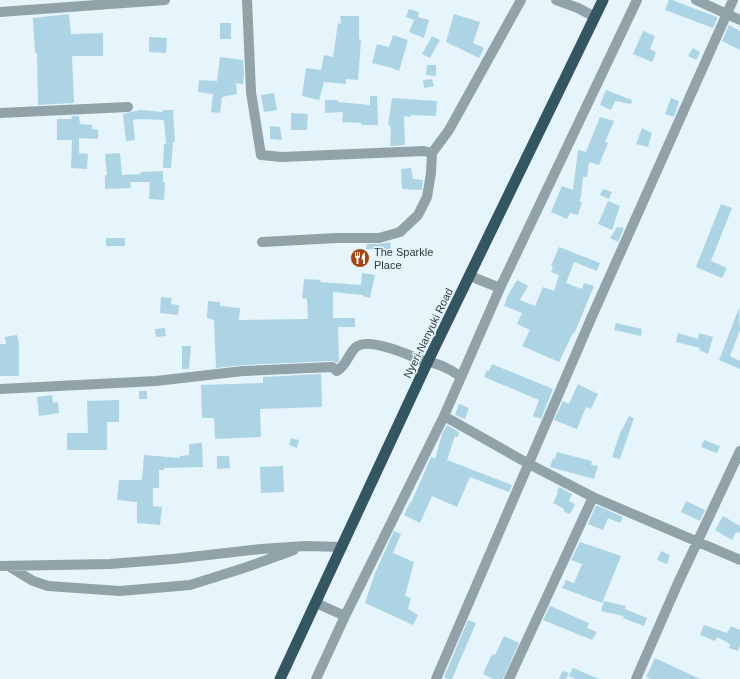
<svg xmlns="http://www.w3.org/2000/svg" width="740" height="679" font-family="Arial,sans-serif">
<rect width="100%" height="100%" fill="#e5f5fb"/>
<path fill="#acd4e4" d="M 669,0 L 672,0 L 717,17 L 717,19 L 713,28 L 665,10 Z
M 409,9 L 419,12 L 418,17 L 429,20 L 424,38 L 409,32 L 414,20 L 406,17 Z
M 69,14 L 71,34 L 103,33 L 103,56 L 72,56 L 74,103 L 38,105 L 37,53 L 35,53 L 33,18 Z
M 454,14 L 480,22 L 473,43 L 484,48 L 479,58 L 446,42 Z
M 340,16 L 359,16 L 359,39 L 361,40 L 358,80 L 346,79 L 346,84 L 324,82 L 319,100 L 302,96 L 306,68 L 321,70 L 324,55 L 333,57 L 338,23 L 341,24 Z
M 220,23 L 231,23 L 231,39 L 220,39 Z
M 729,25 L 740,31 L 740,50 L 722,41 Z
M 643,31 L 655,36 L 650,49 L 656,52 L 652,62 L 633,54 Z
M 393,35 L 408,40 L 399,71 L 392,68 L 372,63 L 377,44 L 389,47 Z
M 432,36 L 440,40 L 430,58 L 422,54 Z
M 149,37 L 167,38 L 166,53 L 149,52 Z
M 693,48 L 700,52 L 696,60 L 688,56 Z
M 220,57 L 243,60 L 244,74 L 243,84 L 236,83 L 237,94 L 222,97 L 220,113 L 211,112 L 213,94 L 198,92 L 199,80 L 217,81 Z
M 427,65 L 436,65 L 436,76 L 426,75 Z
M 432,79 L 434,86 L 424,88 L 423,80 Z
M 606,90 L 632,100 L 631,104 L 615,101 L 611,110 L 600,105 Z
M 274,93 L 277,110 L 264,112 L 261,95 Z
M 370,96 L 377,96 L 378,125 L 362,125 L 361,123 L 342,122 L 343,112 L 325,113 L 325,100 L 338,100 L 338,102 L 370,105 Z
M 392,98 L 437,101 L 436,116 L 411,115 L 411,117 L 404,116 L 405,145 L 390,146 L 391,131 L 390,125 L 388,125 Z
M 671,98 L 679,101 L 674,117 L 665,114 Z
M 140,110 L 163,112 L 163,110 L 173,110 L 175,142 L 173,142 L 171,168 L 163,168 L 164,144 L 166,144 L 164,120 L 140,119 L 133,120 L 135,140 L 126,141 L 123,114 Z
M 291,113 L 308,114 L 307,130 L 291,130 Z
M 71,116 L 79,116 L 80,124 L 92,125 L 92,129 L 98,130 L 98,139 L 79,138 L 79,153 L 88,154 L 87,169 L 71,168 L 72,140 L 57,140 L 57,119 L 72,119 Z
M 600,117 L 614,121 L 605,142 L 608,143 L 599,165 L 589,162 L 587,177 L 583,177 L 581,197 L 579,201 L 582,202 L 578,215 L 570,213 L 567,219 L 551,212 L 562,186 L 573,190 L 578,150 L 586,152 Z
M 270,126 L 280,127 L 282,140 L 270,139 Z
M 642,128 L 652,133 L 648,147 L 636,144 Z
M 120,153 L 122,175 L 141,174 L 140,172 L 163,171 L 163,182 L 165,183 L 164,200 L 149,199 L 150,182 L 130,182 L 131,188 L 105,189 L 105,175 L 107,175 L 105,154 Z
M 411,168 L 413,179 L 423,180 L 422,190 L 402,189 L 401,169 Z
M 603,189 L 612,192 L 609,199 L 600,195 Z
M 608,201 L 620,206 L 612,230 L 598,224 Z
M 721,204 L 732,208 L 711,261 L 727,268 L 722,278 L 696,267 Z
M 617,227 L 624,228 L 618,242 L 610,238 Z
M 106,238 L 125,238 L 125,246 L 106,246 Z
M 391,242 L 390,250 L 366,249 L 367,244 L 379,244 Z
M 559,247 L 600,263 L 597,271 L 574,262 L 566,283 L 582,289 L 584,283 L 594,286 L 574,334 L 573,333 L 559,362 L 522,346 L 530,330 L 517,324 L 522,313 L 504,306 L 508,295 L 517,280 L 528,286 L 520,300 L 535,306 L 543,287 L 554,291 L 559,275 L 551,272 L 553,266 L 551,266 Z
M 362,273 L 375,275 L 370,298 L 363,296 L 363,295 L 333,292 L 333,318 L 355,318 L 355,327 L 338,327 L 339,361 L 337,363 L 332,361 L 243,365 L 216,368 L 214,320 L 207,318 L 208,301 L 220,302 L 220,306 L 240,308 L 239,320 L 308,319 L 307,299 L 302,298 L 304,279 L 321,280 L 320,282 L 361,285 Z
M 161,297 L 172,298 L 171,304 L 179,305 L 178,315 L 160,313 Z
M 739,308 L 740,330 L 730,356 L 740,361 L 740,369 L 719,360 Z
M 616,323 L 642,329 L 641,336 L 614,330 Z
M 165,328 L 166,336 L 156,337 L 155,329 Z
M 678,333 L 698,339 L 699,333 L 713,337 L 708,354 L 699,350 L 700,348 L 676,342 Z
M 17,335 L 19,344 L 19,376 L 0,376 L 0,344 L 6,344 L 5,337 Z
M 182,346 L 191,346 L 189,369 L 182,369 Z
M 492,364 L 553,389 L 541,419 L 533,416 L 539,400 L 484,377 L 487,370 L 489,371 Z
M 321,374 L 322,407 L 260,409 L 261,437 L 215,439 L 214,418 L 202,418 L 201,385 L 263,383 L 263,377 Z
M 578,384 L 598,394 L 591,409 L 586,407 L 577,429 L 554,420 L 563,401 L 569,404 Z
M 139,391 L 147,391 L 147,399 L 139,399 Z
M 52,395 L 53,403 L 58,402 L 59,413 L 39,416 L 37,397 Z
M 119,400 L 119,422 L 107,422 L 107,450 L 67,450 L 67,433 L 88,433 L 87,401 Z
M 459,404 L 469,408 L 465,419 L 455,415 Z
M 629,416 L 634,418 L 620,459 L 612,457 L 621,430 L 622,430 Z
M 447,425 L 459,432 L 458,437 L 455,436 L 447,460 L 512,485 L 509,492 L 470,477 L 457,507 L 432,496 L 420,523 L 404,515 L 410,502 L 411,503 L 431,457 L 435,459 L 442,434 Z
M 291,438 L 299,440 L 297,448 L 289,445 Z
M 704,440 L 720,446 L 717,453 L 701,447 Z
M 202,443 L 203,467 L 164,468 L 164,470 L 159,470 L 159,488 L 153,488 L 153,506 L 162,507 L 160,525 L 137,523 L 137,502 L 117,500 L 119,480 L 142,480 L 144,455 L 180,458 L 180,456 L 189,455 L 189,444 Z
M 557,452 L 592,461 L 591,465 L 598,466 L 594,479 L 550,467 L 553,458 L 555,459 Z
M 217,456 L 229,456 L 230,468 L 217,469 Z
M 283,466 L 284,492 L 261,493 L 260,467 Z
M 559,487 L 572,494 L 569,501 L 575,504 L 570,514 L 563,511 L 564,509 L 553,503 L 558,493 L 557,492 Z
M 686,501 L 705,510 L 700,521 L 681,512 Z
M 596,505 L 623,517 L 620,523 L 608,518 L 603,530 L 588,524 Z
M 723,516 L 740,526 L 740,533 L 736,532 L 732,540 L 715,530 Z
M 394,531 L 401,534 L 393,553 L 414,562 L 405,596 L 411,598 L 408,609 L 418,615 L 413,625 L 365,603 L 375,573 Z
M 580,542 L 621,556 L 602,603 L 562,588 L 566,580 L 574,583 L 582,564 L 571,560 Z
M 661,551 L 670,555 L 667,564 L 657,560 Z
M 604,601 L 626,606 L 625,609 L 647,618 L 644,626 L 623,618 L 624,616 L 601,611 Z
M 550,606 L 589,623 L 587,628 L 597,632 L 592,640 L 543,620 Z
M 468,620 L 476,623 L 452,679 L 448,679 L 444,677 Z
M 704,625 L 727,633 L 731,626 L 740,630 L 740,645 L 738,651 L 729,648 L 730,644 L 717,637 L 715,641 L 700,635 Z
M 504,636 L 519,643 L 503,679 L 493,679 L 483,674 L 492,654 L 495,655 Z
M 655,658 L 700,679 L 651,679 L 646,677 Z
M 573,668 L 599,679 L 576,679 L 569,676 Z
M 562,671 L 569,673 L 566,679 L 559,679 Z"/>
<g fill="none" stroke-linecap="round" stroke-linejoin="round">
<path stroke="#91a2a9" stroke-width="10" d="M 247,0 L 251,92 L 261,155 L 282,157 L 424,151 L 432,153
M 556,0 L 578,8 L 595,17
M 696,0 L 740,20
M 0,12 L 165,0
M 0,113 L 128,107
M 262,242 L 337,238 L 379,238 L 400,232 L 418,215 L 427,197 L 431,173 L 432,153 L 449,130 L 521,0
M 470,276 L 500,288
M 422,361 C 437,362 449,368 461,377
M 0,389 L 156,381 L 243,371 L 332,367 L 337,371 C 347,365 348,354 356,347 C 369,336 414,357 428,363
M 444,416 L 529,464 L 593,497 L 740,560
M 0,566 L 110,564 L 173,559 L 261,549 L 305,546 L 342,547
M 10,567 L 33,581 L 48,586 L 120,591 L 190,585 L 247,567 L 294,550
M 316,603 L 345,616
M 316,679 L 345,616 L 444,416 L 500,288 L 637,0
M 436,679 L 593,314 L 733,0
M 509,679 L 593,497
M 636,679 L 678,583 L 740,451"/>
<path stroke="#345662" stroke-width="11" d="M 280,679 L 428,361 L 603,0"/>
</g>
<defs>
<symbol id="restaurant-disc" viewBox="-11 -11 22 22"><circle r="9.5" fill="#a84410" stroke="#e5f5fb"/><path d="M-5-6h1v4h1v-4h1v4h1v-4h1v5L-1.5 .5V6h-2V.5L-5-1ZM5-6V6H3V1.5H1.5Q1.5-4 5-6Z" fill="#fff"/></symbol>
</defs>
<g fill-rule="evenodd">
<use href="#restaurant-disc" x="349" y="247" width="22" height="22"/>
</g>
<g text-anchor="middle" stroke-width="3" stroke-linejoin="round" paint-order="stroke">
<g font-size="11" fill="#2a3a41" stroke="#e5f5fb" text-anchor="start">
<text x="374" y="256">The Sparkle<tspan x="374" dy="13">Place</tspan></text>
</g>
<g font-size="11" fill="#2a3a41" stroke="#e5f5fb">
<text transform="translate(428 333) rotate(-64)" y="4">Nyeri-Nanyuki Road</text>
</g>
</g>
</svg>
